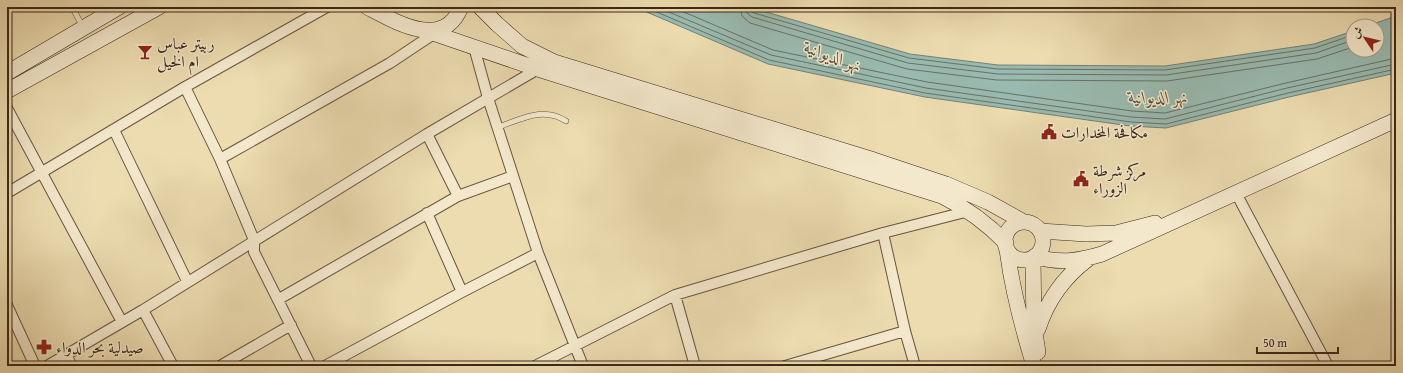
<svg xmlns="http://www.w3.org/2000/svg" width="1403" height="373" font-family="'Gentium Book Plus',Amiri,serif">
<rect width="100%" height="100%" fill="#ecdcb0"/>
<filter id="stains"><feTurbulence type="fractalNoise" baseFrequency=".005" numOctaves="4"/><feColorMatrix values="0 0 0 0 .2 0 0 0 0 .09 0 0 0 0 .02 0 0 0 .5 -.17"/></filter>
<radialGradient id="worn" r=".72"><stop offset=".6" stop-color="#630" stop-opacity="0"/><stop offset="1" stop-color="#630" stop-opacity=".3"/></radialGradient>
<path fill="#99bab0" stroke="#748074" d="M 635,7 L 749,7 L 910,54 L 998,65 L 1165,66 L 1314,44 L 1353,31 L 1353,50 L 1377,50 L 1377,26 L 1367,26 L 1396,16 L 1396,73 L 1289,97 L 1166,128 L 1130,126 L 925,97 L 768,64 Z"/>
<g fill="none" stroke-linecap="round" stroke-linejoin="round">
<path stroke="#6a7164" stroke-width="1" d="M 645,7 L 769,60 L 925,93 L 1131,122 L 1166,124 L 1288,93 L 1396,69
M 657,7 L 771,55 L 926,88 L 1131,117 L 1165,119 L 1287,88 L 1396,64
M 672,7 L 773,50 L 927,82 L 1132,111 L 1165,113 L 1286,83 L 1396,58
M 740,7 L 742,16 L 750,23 L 907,69 L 997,80 L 1167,81 L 1317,59 L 1353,47
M 746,7 L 747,13 L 752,17 L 908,63 L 998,74 L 1166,75 L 1316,53 L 1353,40
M 751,7 L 751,11 L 754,13 L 909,58 L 998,69 L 1165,70 L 1315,48 L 1353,35"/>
<defs>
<path id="lane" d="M 72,7 L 83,27
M 498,127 C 522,119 543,106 566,121"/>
<path id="street" d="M 474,47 L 488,98 L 538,253 L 583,366
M 185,87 L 220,159 L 254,240 L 254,252 L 311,366
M 7,108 L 122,322
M 114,130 L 187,281
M 427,134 L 458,196
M 220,159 L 390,63 L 438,31
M 7,193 L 185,87 L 327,7
M 1236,193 L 1328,366
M 427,213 L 462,292
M 883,233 L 905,331 L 915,366
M 675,295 L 695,366
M 279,299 L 458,196 L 513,176
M 7,305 L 35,366
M 143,310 L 173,366
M 66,355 L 72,366
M 47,366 L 143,310 L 427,134 L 538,69
M 220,366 L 291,325
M 325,366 L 462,292 L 538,253
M 535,366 L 675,295 L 883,233 L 969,211
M 785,366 L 905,331"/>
<path id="secondary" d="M 367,7 C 396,22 443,51 461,7
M 480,7 L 497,24 L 522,46 L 554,62 L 874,160 L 946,184 L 988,202 L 1024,222
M 424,30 L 538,69 L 942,196 C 966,208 987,223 1006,243
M 7,73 L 119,7
M 7,91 L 159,7
M1005 241a19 19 0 1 1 38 0a19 19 0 1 1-38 0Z
M 1040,231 L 1086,234 L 1116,233 L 1155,223
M 1007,249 C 1012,289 1022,327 1034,366
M 1035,256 C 1058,264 1079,261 1102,254 L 1396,120
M 1033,258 L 1034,327 L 1038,352
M 1038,329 C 1047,301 1064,277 1088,259"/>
</defs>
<use href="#lane" stroke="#68553f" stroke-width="6"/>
<use href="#street" stroke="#68553f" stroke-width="12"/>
<use href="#secondary" stroke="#3c2819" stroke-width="16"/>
<use href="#lane" stroke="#f3e8cc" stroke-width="5"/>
<use href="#street" stroke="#f3e8cc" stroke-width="10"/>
<use href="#secondary" stroke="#f3e8cc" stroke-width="15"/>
</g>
<defs>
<symbol id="bar-bare" viewBox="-9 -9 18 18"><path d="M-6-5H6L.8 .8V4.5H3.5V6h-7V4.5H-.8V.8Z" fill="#8f2418" stroke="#f3e8cc" stroke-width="2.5" paint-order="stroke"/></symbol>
<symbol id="civic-bare" viewBox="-9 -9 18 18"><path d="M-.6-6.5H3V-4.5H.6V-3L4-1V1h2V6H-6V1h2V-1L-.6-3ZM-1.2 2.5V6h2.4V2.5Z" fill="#8f2418" stroke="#f3e8cc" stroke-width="2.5" paint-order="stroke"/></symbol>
<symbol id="pharmacy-bare" viewBox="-9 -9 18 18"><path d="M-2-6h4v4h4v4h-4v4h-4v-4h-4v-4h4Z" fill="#8f2418" stroke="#f3e8cc" stroke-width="2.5" paint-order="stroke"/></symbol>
</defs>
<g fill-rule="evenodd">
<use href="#bar-bare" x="134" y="41" width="22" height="22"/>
<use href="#civic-bare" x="1038" y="121" width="22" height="22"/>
<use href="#civic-bare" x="1070" y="168" width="22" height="22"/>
<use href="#pharmacy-bare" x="33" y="336" width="22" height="22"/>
</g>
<g text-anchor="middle" stroke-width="3" stroke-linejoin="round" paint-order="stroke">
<g font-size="16" fill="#3c2819" stroke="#f3e8cc" text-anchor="start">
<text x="157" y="49">ربيتر عباس<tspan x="157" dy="18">ام الخيل</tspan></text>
<text x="1061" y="138">مكافحة المخدارات</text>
<text x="1093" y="176">مركز شرطة<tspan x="1093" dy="18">الزوراء</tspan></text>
<text x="56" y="353">صيدلية بحر الدواء</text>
</g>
<g font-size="17" font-style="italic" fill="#534c3f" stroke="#f3e8cc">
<text transform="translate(833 56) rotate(20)" y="6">نهر الديوانية</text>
<text x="1158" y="103">نهر الديوانية</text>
</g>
</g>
<rect width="1403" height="373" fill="none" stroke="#ecdcb0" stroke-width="24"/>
<rect x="8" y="8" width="1387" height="357" fill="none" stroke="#3c2819" stroke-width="2"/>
<rect x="12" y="12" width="1379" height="349" fill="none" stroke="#3c2819"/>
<g transform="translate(1365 38) rotate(305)"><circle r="19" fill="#f3e8cc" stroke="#aa9b84"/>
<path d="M0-3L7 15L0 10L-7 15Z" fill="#8f2418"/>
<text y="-6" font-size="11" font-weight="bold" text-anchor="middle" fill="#3c2819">ش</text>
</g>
<path d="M1257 347v6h81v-6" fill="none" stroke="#3c2819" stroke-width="2"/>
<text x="1263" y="347" font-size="12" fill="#3c2819" stroke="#f3e8cc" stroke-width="3" paint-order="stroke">50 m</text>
<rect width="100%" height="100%" filter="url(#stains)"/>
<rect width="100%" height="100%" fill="url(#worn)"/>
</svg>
